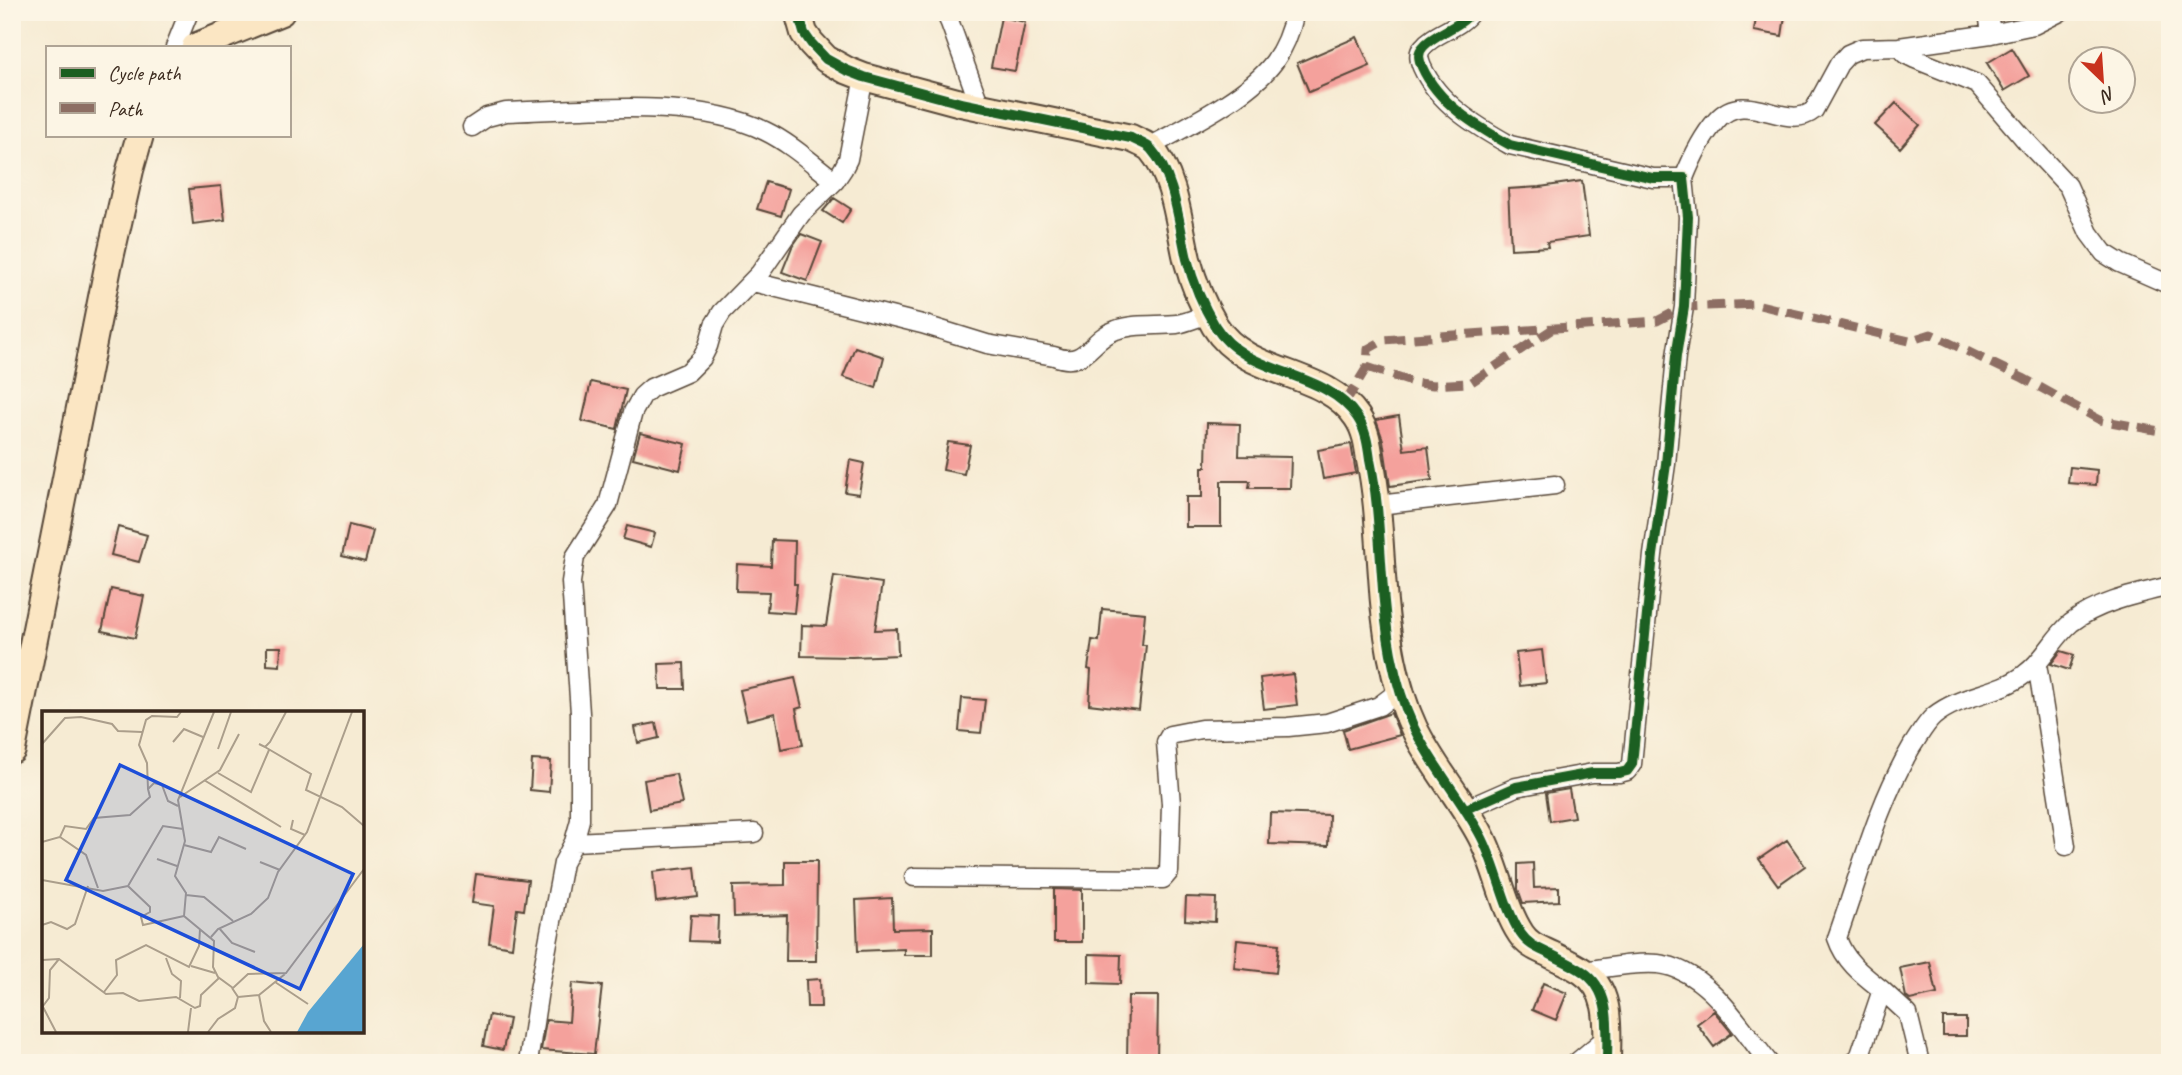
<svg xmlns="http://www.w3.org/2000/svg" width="2182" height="1075" font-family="Caveat,sans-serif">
<rect width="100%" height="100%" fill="#fcf5e5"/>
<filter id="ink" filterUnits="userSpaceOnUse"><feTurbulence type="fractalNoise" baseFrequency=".0143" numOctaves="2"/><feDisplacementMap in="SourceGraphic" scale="14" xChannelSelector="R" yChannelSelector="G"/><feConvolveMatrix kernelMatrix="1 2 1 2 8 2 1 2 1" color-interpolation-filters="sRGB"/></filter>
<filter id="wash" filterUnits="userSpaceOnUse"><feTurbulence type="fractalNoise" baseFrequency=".00686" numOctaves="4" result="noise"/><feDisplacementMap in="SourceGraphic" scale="28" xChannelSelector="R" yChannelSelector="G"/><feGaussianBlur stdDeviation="1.57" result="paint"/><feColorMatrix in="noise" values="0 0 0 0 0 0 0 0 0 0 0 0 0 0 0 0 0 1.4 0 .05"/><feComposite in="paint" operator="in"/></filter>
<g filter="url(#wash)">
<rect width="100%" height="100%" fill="#f6ebd3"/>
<g id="blocks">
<path fill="#f4a19c" d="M 1757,12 L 1785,16 L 1782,36 L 1754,31 Z
M 1001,17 L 1025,22 L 1015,71 L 991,67 Z
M 1357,37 L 1370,66 L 1309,92 L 1297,63 Z
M 2012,48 L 2029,76 L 2004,91 L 1987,63 Z
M 1896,103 L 1920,125 L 1900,148 L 1875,125 Z
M 1582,181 L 1589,236 L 1547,242 L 1548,247 L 1511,249 L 1508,189 L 1540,187 Z
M 766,182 L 789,189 L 781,216 L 757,209 Z
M 221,186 L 225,220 L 193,224 L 189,189 Z
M 834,198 L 851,209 L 842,223 L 823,211 Z
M 801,234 L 822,242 L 807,281 L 782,272 L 792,247 Z
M 855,347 L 884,357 L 876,388 L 843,377 Z
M 591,382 L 626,390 L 617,429 L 582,421 Z
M 1399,416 L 1404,450 L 1428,447 L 1432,480 L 1390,486 L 1383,440 L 1376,420 Z
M 1207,423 L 1240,424 L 1239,456 L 1291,457 L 1290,488 L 1249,488 L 1250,481 L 1221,481 L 1221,527 L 1186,527 L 1186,497 L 1202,497 L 1202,467 L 1206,467 Z
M 640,433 L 686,444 L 680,470 L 633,458 Z
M 948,442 L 970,445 L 964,474 L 943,470 Z
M 1351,444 L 1356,473 L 1323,479 L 1318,450 Z
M 850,460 L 864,463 L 859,494 L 845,492 Z
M 2070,467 L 2097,470 L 2096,485 L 2068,483 Z
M 349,525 L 373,531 L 365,562 L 342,556 Z
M 627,526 L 655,533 L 651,547 L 623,539 Z
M 118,527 L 147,535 L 139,562 L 111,555 Z
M 772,540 L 795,541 L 794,584 L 797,584 L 794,613 L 767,611 L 769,592 L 736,591 L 737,564 L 771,566 Z
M 834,576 L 882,583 L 875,630 L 897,629 L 898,655 L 852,657 L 801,656 L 802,625 L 826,626 Z
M 111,589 L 144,596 L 135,638 L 102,631 Z
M 1102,609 L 1145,613 L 1142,645 L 1146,645 L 1139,710 L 1089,704 L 1091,670 L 1088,669 L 1092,640 L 1099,641 Z
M 267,647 L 281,647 L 280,666 L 267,665 Z
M 1542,650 L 1546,683 L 1520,686 L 1516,653 Z
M 2061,651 L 2074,655 L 2069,670 L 2051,664 Z
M 684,663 L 685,689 L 660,689 L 659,664 Z
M 1293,674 L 1297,705 L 1264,709 L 1260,678 Z
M 795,678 L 802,707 L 796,709 L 803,745 L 781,749 L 775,713 L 747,720 L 740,690 Z
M 962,698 L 985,700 L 981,733 L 959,731 Z
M 1391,713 L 1400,735 L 1348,749 L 1343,730 Z
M 656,723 L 659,738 L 638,743 L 635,727 Z
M 532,760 L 551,761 L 549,792 L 530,790 Z
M 676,774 L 682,804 L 649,810 L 644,780 Z
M 1569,789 L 1574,817 L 1550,821 L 1546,793 Z
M 1270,813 L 1329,815 L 1328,846 L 1269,844 Z
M 1787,840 L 1805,866 L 1778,885 L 1759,859 Z
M 785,861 L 817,861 L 816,961 L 786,961 L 787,915 L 734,917 L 733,886 L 785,885 Z
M 1533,863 L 1534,888 L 1559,887 L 1559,901 L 1523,903 L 1518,889 L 1518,864 Z
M 695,867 L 698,897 L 656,902 L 653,872 Z
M 476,874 L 528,880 L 524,910 L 517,909 L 512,947 L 489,943 L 494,906 L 472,903 Z
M 1054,889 L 1082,890 L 1082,942 L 1054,942 Z
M 1186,897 L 1216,898 L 1215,922 L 1185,920 Z
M 892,898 L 893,929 L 933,928 L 933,955 L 904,955 L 904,949 L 858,951 L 856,900 Z
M 691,915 L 718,916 L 717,942 L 689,941 Z
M 1237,940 L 1279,944 L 1276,973 L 1234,968 Z
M 1089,954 L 1121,955 L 1120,984 L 1089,983 Z
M 1930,962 L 1937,994 L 1910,1000 L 1906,997 L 1900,968 Z
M 820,979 L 821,1007 L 807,1007 L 806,980 Z
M 572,983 L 602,986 L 594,1054 L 541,1050 L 546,1020 L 569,1022 Z
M 1543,983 L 1567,993 L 1556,1020 L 1532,1010 Z
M 1128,996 L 1158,996 L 1157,1063 L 1127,1063 Z
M 1714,1011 L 1732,1033 L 1714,1047 L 1697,1024 Z
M 489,1015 L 509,1019 L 503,1050 L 483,1046 Z
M 1943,1018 L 1966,1018 L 1966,1036 L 1943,1036 Z"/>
</g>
</g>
<g filter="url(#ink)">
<use href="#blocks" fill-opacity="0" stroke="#574739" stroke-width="2"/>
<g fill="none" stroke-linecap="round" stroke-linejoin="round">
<defs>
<path id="street" d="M 945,12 L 950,23 L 980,106
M 1988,12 L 1991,34
M 175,47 L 189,12
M 1899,47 L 1905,54 L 1915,59 L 1977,84 L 2026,141 L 2068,186 L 2089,233 L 2104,253 L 2120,263 L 2170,285
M 472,127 L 487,117 L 506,112 C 582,110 696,97 765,131 C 790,143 813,164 835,181
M 1149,147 C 1187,126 1248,97 1274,62 C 1285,47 1291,30 1295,12
M 1684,178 C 1692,158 1702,137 1716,121 C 1746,86 1786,133 1814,110 L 1839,64 L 1848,54 L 1862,48 L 1899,47 L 1991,34 L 2034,25 L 2060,12
M 753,282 L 922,324 L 987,344 L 1054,356 C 1087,369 1089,339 1116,330 C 1135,323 1157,326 1177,324 C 1188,322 1198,317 1209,314
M 1378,505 L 1555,485
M 2037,664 L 2066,846
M 1466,809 L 1516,787 L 1593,773 L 1619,773 L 1627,771 L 1632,764 L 1653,555 L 1666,464 L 1676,356 L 1684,307 L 1688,217 L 1684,178 L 1653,178 L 1510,145 C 1476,126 1438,103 1422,67 C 1419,60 1417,53 1423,47 C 1435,32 1459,29 1471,12
M 574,842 L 754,833
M 914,877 L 1163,879 L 1169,872 L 1171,804 L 1166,742 L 1170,735 L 1201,729 L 1288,727 L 1327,723 L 1379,706 L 1400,690
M 1582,971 C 1607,968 1633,962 1658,964 C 1707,969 1741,1028 1769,1063
M 1882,990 L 1908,1014 L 1920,1063
M 528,1063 L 539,990 L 563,863 L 574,842 L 580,820 L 580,713 L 571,582 L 575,557 L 608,505 L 633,412 L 642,396 L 651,388 L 688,372 L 702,358 L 708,346 L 714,325 L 722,312 L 760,273 L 801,214 L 835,181 L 843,169 L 848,159 L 864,77
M 1576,1063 L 1607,1037
M 1854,1063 L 1860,1055 L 1882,990 C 1863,975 1845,962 1837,938 C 1860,874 1877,805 1912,746 C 1919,736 1925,724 1934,716 C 1961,694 1998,695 2025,674 C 2044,661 2053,638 2071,623 C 2098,602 2137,594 2170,586"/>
<path id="secondary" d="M 798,12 L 804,33 L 811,43 L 826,59 L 846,70 L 864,77 L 961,103 L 1131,138 C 1138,142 1146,144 1151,149 C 1175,176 1179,225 1187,259 C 1193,282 1203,306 1215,326 C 1247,378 1324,368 1357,417 C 1366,430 1368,445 1370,460 C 1378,498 1379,536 1382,576 C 1385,626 1392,681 1414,728 C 1432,766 1461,798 1481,836 C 1497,866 1503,907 1521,934 C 1529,946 1540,949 1552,955 C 1562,960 1573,965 1582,971 C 1613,991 1607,1031 1607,1063
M 195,47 L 281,12
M 12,750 L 108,267 L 130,170 L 140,135"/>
</defs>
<use href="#street" stroke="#574739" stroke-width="21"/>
<use href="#secondary" stroke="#574739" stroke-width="30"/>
<use href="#street" stroke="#fff" stroke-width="18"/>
<use href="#secondary" stroke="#fbe6c3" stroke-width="26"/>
<path stroke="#8d6e63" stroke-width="9" stroke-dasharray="18 9" stroke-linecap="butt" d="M 1367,367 L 1411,382 L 1433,385 L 1470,383 L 1551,330
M 1345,403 L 1367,367 L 1368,349 L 1384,340 L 1657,321 L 1684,307 L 1755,304 L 1909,341 L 1931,334 L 2023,378 L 2100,420 L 2170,433"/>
<defs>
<path id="cycleway" d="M 798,12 L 804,33 L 811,43 L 826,59 L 846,70 L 864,77 L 961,103 L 1131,138 C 1138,142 1146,144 1151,149 C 1175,176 1179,225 1187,259 C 1193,282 1203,306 1215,326 C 1247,378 1324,368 1357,417 C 1366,430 1368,445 1370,460 C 1378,498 1379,536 1382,576 C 1385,626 1392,681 1414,728 C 1432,766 1461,798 1481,836 C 1497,866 1503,907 1521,934 C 1529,946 1540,949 1552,955 C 1562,960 1573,965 1582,971 C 1613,991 1607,1031 1607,1063
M 1466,809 L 1516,787 L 1593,773 L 1619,773 L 1627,771 L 1632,764 L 1653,555 L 1666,464 L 1676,356 L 1684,307 L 1688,217 L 1684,178 L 1653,178 L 1510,145 C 1476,126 1438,103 1422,67 C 1419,60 1417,53 1423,47 C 1435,32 1459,29 1471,12"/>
</defs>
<use href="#cycleway" stroke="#fcf5e5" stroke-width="15"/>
<use href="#cycleway" stroke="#1b5e20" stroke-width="10"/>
</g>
</g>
<g transform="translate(42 711)">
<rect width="322" height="322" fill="#f6ebd3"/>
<path d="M 322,233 L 322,321 L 255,321 L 266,301 Z" fill="#58a5d1"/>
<path fill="none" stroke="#ab9e8b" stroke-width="2" d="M 172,1 L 136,89 L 143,130 L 133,165 L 144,182 L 142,205 L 172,230 L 171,256 L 176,266 L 191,277 L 206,263 L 244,262 L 322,158M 131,31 L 142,18 L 161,26M 0,33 L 23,7 L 39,6 L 70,13 L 76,20 L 100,21M 217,33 L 223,36 L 228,31 L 244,1M 223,36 L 269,63 L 264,79 L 300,96 L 322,115M 176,38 L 189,1M 176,62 L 209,81 L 227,39M 162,69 L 239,116M 106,78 L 105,52 L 97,34 L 104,9 L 110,5 L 135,6 L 139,1M 138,86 L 178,59 L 197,23M 251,109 L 249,118 L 263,124M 141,118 L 121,115 L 86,175 L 108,196 L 108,201 L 99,206 L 101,214 L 142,205M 18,126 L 44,144 L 56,177M 0,131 L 18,126 L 23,115 L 44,118 L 52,107 L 88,104 L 108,86 L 106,78 L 112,72 L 120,74 L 126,90 L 136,95M 142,134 L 169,141 L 177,126 L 204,138M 115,148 L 135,155M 218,151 L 238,159M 0,169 L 61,180 L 86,175M 144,184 L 162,186 L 191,210M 0,214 L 9,211 L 25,218 L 33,213 L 46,175M 177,217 L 190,232 L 213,241M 169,226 L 176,218 L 209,203 L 226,187 L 236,161 L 265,121 L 310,1M 124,247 L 130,263 L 139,270 L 138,287M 0,249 L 17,248 L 64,283 L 81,282 L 97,290 L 134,286 L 153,297 L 158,295 L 159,284 L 177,267M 149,255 L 173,262M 233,271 L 266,293M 62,281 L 75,264 L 74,249 L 104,234 L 147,256 L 157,235 L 158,218M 217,284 L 222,310 L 229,321M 196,286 L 217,284 L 243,263M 0,294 L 14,321M 1,295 L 7,287 L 8,259 L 17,248M 146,321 L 149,297M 166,321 L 176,308 L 193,297 L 196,286 L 190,277"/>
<path fill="#1d4ed8" fill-opacity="0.15" stroke="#1d4ed8" stroke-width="3.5" d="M 78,54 L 311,163 L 258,278 L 24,169 Z"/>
<rect width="322" height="322" fill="none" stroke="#3b2a1e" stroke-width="3.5"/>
</g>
<rect width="2182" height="1075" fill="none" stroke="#fcf5e5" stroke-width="42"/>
<rect x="46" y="46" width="245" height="91" fill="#fcf5e5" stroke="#afa495" stroke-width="2"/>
<rect x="60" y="68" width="35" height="10" fill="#1b5e20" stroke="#afa495" stroke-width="2"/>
<text x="108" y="80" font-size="21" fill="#3b2a1e">Cycle path</text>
<rect x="60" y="103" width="35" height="10" fill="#8d6e63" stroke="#afa495" stroke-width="2"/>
<text x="108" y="116" font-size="21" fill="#3b2a1e">Path</text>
<g transform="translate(2102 80) rotate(155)"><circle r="33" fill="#fcf5e5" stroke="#afa495" stroke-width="2"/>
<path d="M0-5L12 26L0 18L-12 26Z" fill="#c8321e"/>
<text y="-10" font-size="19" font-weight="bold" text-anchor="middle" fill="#3b2a1e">N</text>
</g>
</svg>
